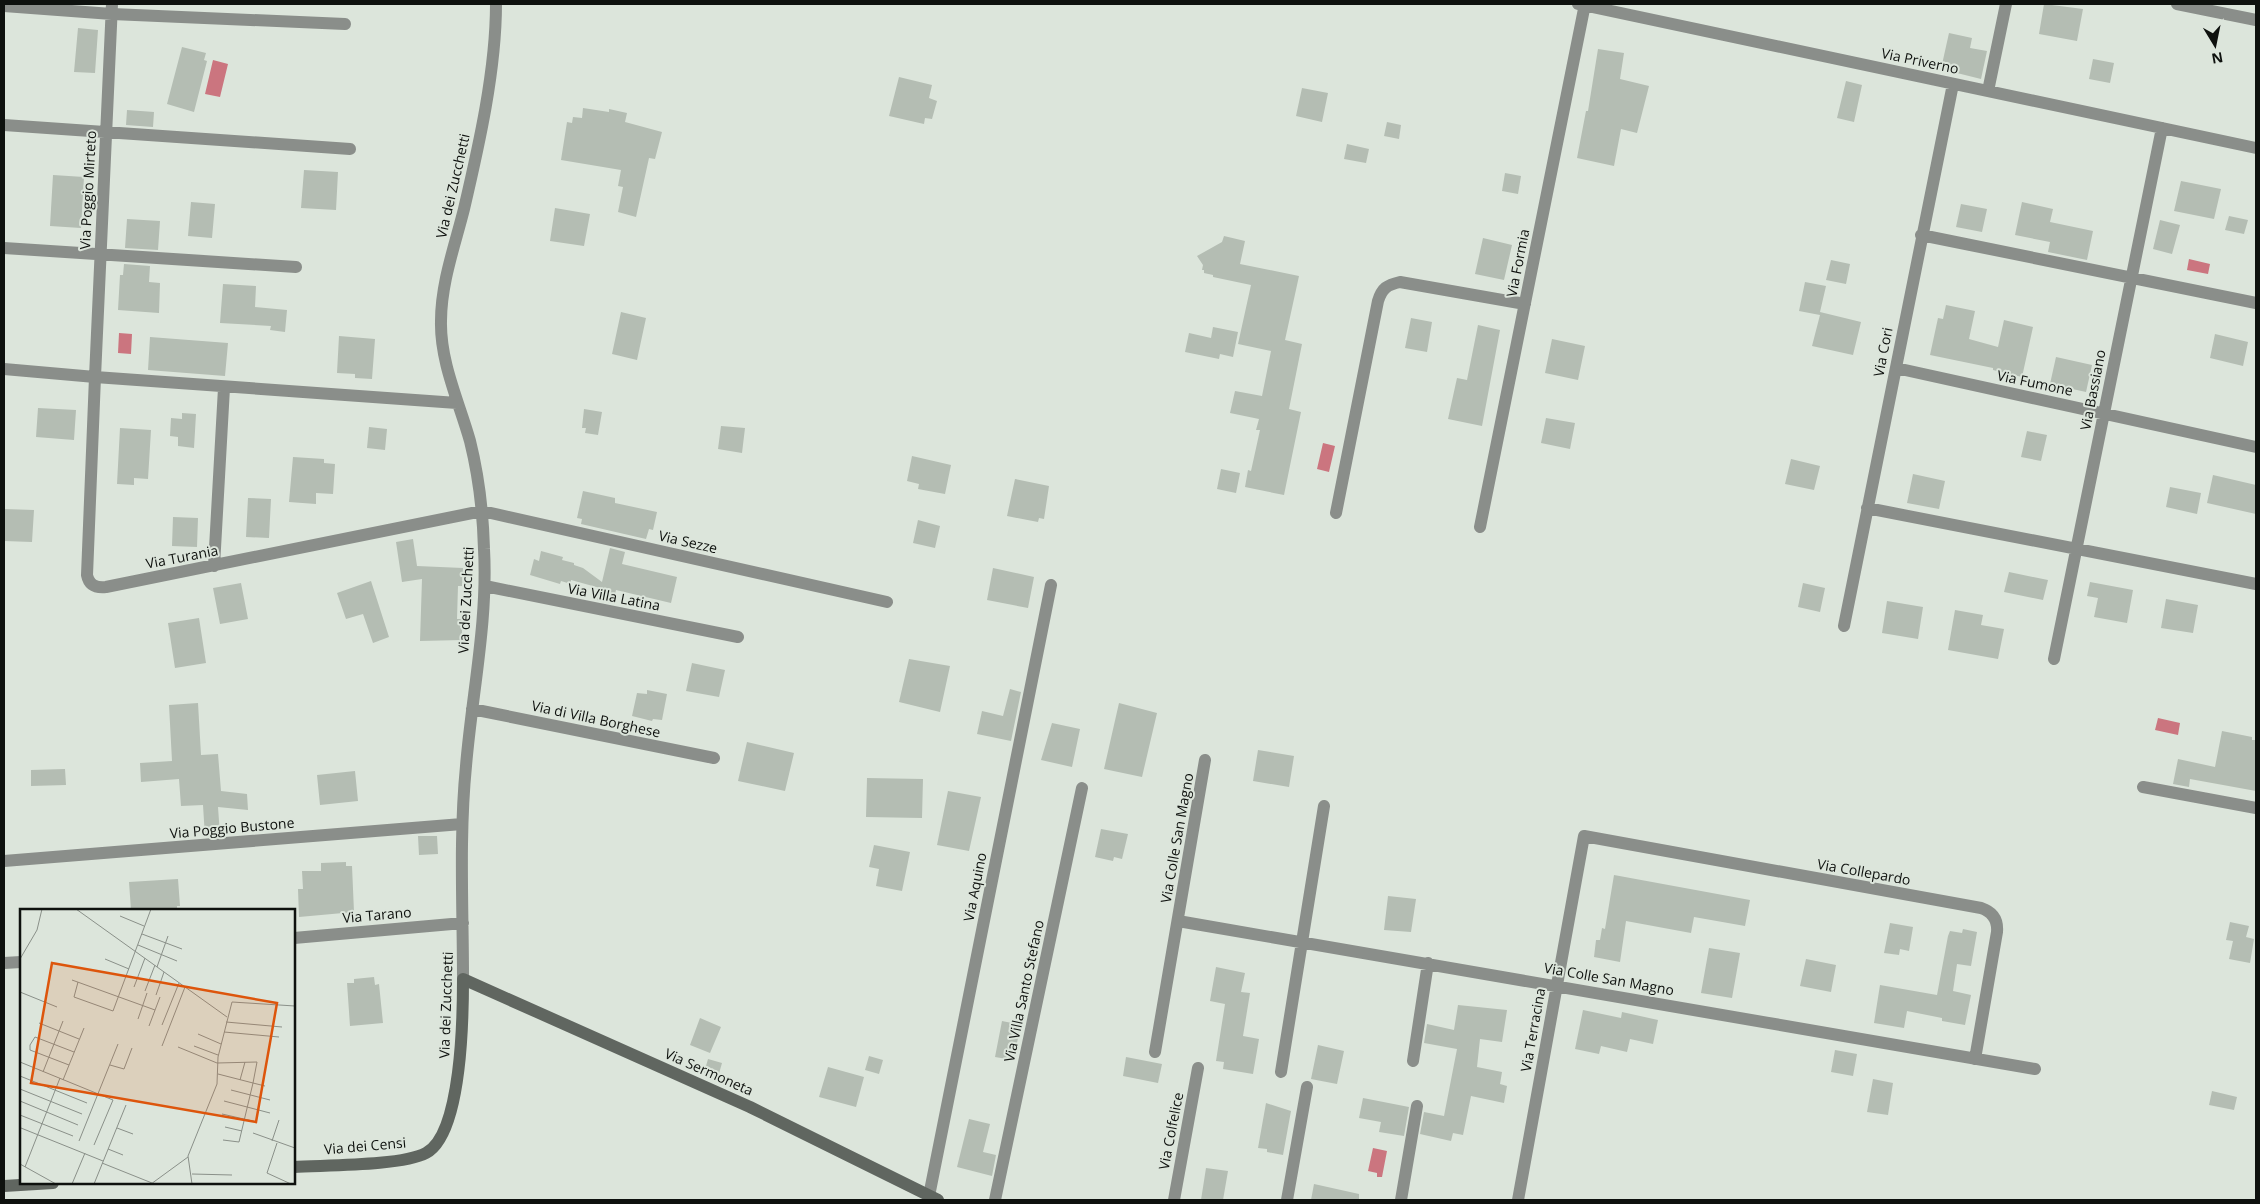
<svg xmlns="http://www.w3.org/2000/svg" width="2260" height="1204" font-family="'Open Sans',sans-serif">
<rect width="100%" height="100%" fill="#dce5db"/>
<path fill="#cb757f" d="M 213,60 L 228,64 L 220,97 L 205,94 Z
M 2189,259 L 2210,264 L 2208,274 L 2187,270 Z
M 119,333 L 132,334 L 131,354 L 118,353 Z
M 1323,443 L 1335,446 L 1329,472 L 1317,469 Z
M 2158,718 L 2180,723 L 2178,735 L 2155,730 Z
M 1373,1148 L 1387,1151 L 1382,1177 L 1377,1177 L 1377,1173 L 1368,1171 Z"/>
<path fill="#b4bdb3" d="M 2044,4 L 2083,9 L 2077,41 L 2039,34 Z
M 78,28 L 98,30 L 95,73 L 74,72 Z
M 1949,33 L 1972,38 L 1970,48 L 1987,51 L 1981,79 L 1941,69 Z
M 182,47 L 206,53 L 204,60 L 207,61 L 194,112 L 167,104 Z
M 1598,49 L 1624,53 L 1620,79 L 1649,86 L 1637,133 L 1621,129 L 1614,166 L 1577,158 L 1586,111 L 1588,111 Z
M 2093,59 L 2114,63 L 2110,83 L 2089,79 Z
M 899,77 L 932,85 L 929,98 L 937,101 L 932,119 L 925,118 L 924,124 L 889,116 Z
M 1846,81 L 1862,85 L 1854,122 L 1837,118 Z
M 1302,88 L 1328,93 L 1322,122 L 1296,116 Z
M 583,108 L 609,112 L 609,109 L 627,113 L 625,122 L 662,132 L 655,159 L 649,158 L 636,217 L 618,212 L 623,187 L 618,186 L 621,170 L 561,160 L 567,122 L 572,123 L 573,117 L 582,118 Z
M 127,110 L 154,112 L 153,127 L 126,125 Z
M 1387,122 L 1401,125 L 1399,139 L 1384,136 Z
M 1347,144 L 1369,149 L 1366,163 L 1344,159 Z
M 304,170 L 338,172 L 336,210 L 301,208 Z
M 1505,173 L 1521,176 L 1518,194 L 1502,191 Z
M 53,175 L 84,177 L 81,228 L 50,226 Z
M 2181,181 L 2221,189 L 2214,219 L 2174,211 Z
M 191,202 L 215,204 L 212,238 L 188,236 Z
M 2022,202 L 2053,209 L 2050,222 L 2093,231 L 2087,260 L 2048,252 L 2050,242 L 2015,235 Z
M 1961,204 L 1987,209 L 1982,232 L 1956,227 Z
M 555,208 L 590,214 L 584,246 L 550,241 Z
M 2229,216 L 2248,220 L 2244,234 L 2225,230 Z
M 127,219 L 160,221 L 158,250 L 125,248 Z
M 2160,220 L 2180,225 L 2172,254 L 2153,249 Z
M 1224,236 L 1245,241 L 1240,264 L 1299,276 L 1285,340 L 1302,344 L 1289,409 L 1301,412 L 1284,495 L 1245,487 L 1248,470 L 1251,471 L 1260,430 L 1256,430 L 1259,419 L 1230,413 L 1235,391 L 1262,396 L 1271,351 L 1238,344 L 1251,285 L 1213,277 L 1213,275 L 1204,273 L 1204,270 L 1202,270 L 1203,265 L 1197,256 L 1222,242 Z
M 1483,238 L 1512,245 L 1504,280 L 1475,274 Z
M 1831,260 L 1850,264 L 1846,284 L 1826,280 Z
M 124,264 L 150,266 L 149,282 L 160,283 L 159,313 L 118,310 L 120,275 L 123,275 Z
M 1805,282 L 1826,286 L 1820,312 L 1861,322 L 1853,355 L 1812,346 L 1820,315 L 1799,311 Z
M 223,284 L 256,286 L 255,307 L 287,310 L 285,332 L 270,330 L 271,326 L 220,323 Z
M 1946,305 L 1975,311 L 1969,339 L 1998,347 L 2004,320 L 2033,327 L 2022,377 L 1993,370 L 1993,368 L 1930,355 L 1938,318 L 1943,319 Z
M 621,312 L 646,318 L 637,360 L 612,354 Z
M 1411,318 L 1432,322 L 1427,352 L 1405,348 Z
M 1478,325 L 1500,330 L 1482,426 L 1448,419 L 1457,378 L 1467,380 Z
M 1213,327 L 1238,332 L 1233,357 L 1220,354 L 1219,359 L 1185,352 L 1189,333 L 1211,338 Z
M 2215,334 L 2248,342 L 2243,366 L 2210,358 Z
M 339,336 L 375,339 L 372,379 L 355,378 L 355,374 L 337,373 Z
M 150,337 L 228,343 L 225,376 L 148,370 Z
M 1552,339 L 1585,346 L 1578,380 L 1545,373 Z
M 2056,357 L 2092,365 L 2086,392 L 2050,384 Z
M 38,408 L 76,410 L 74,440 L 36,437 Z
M 584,409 L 602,412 L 598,435 L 585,433 L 586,428 L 582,428 Z
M 182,413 L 196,414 L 194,448 L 178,446 L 178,437 L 170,436 L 171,418 L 182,419 Z
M 1546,418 L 1575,423 L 1570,449 L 1541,443 Z
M 721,426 L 745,428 L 742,453 L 718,449 Z
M 369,427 L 387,429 L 385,450 L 367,448 Z
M 120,428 L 151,430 L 148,479 L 134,478 L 134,485 L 117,484 Z
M 2027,431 L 2047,435 L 2041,461 L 2021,457 Z
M 912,456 L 951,465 L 945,494 L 918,489 L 919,484 L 907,481 Z
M 293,457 L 324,459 L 324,463 L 335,464 L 333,494 L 316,493 L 316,504 L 289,502 Z
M 1791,459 L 1820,466 L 1814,490 L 1785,484 Z
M 1221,469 L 1240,473 L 1236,493 L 1217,489 Z
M 1913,474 L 1945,481 L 1939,509 L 1907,503 Z
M 2213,475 L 2256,485 L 2256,514 L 2207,503 Z
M 1015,479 L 1049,486 L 1044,519 L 1039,518 L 1038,522 L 1007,516 Z
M 2170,487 L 2201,493 L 2197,514 L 2166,507 Z
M 583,491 L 615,498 L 615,503 L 657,512 L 653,530 L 649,529 L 646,539 L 581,524 L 582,519 L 577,518 Z
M 248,498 L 271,499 L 269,538 L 246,537 Z
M 4,509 L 34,510 L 32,542 L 4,541 Z
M 173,517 L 198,518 L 197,547 L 172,546 Z
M 918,520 L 940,526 L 935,548 L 913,543 Z
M 413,539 L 417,566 L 463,568 L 462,586 L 458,586 L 457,619 L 462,619 L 462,640 L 420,641 L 422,579 L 402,582 L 396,542 Z
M 610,548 L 625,552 L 622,564 L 677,577 L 671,603 L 616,590 L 613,603 L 597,600 L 600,588 L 571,580 L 571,584 L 561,581 L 560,584 L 530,575 L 534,559 L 539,561 L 541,551 L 563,557 L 562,560 L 574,563 L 574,565 L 583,568 L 602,582 Z
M 993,568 L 1034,577 L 1028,608 L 987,600 Z
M 2009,572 L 2048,580 L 2043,600 L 2004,592 Z
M 371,581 L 389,637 L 373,643 L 363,614 L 346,619 L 337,593 Z
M 2090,582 L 2133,590 L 2127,623 L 2094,617 L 2098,598 L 2087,596 Z
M 241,583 L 248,619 L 220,624 L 213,588 Z
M 1803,583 L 1825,588 L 1820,612 L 1798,607 Z
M 2166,599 L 2198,605 L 2193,633 L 2161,628 Z
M 1887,601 L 1923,607 L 1918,639 L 1882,633 Z
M 1955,610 L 1983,615 L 1981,625 L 2004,629 L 1998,659 L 1948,650 Z
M 199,618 L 206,663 L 175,668 L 168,623 Z
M 909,659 L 950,666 L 940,712 L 899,702 Z
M 692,663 L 725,670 L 719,697 L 686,691 Z
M 1010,689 L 1021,692 L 1011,741 L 977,734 L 982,711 L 1003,716 Z
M 647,690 L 667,694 L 662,720 L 653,719 L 652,721 L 632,716 L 637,693 L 647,694 Z
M 198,703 L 201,755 L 218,754 L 221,791 L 247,794 L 248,810 L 218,807 L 220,835 L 205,837 L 203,805 L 181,806 L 179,779 L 141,782 L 140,763 L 172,761 L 169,705 Z
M 1119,703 L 1157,713 L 1142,777 L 1104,769 Z
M 1052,723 L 1080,729 L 1072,767 L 1041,760 Z
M 2222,731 L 2252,737 L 2252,740 L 2256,740 L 2256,791 L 2190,779 L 2189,787 L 2173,784 L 2178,759 L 2215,767 Z
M 747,742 L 794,753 L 785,791 L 738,781 Z
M 1258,750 L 1294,756 L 1289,787 L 1253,781 Z
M 65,769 L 66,785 L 31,786 L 31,770 Z
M 355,771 L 358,801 L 320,805 L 317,775 Z
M 867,778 L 923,779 L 922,818 L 866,817 Z
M 948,791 L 981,797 L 969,851 L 937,845 Z
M 1101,829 L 1128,834 L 1122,859 L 1114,857 L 1113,861 L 1095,857 Z
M 418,836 L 437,836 L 438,854 L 419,855 Z
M 874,845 L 910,852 L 902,891 L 876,886 L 879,869 L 869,867 Z
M 346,862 L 346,866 L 352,866 L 354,912 L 299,917 L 298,889 L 303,889 L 302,871 L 321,871 L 321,863 Z
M 1614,875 L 1750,900 L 1745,926 L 1694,917 L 1691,933 L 1626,921 L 1620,962 L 1594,957 L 1596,940 L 1600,940 L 1602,928 L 1605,929 Z
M 178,879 L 180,906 L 177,906 L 177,910 L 131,910 L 129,882 Z
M 1388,896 L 1416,899 L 1411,932 L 1384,930 Z
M 2230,922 L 2249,926 L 2246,937 L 2254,939 L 2250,963 L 2229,959 L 2233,941 L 2226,940 Z
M 1890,923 L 1913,927 L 1909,951 L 1900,949 L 1899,955 L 1884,953 Z
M 1963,929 L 1977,932 L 1971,966 L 1957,964 L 1953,991 L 1971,995 L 1965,1025 L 1942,1021 L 1942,1018 L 1907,1011 L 1904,1028 L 1874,1023 L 1880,985 L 1937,995 L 1948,936 L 1950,931 L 1962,933 Z
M 1709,948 L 1740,953 L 1732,998 L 1701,993 Z
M 1806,959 L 1836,965 L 1831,992 L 1800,986 Z
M 1216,967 L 1245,973 L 1241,992 L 1250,993 L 1243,1036 L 1259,1039 L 1253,1074 L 1223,1069 L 1224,1062 L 1216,1061 L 1225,1004 L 1210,1001 Z
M 374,977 L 375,985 L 379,984 L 383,1023 L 350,1026 L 347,983 L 354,983 L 354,979 Z
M 1458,1005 L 1507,1010 L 1502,1042 L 1480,1039 L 1477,1067 L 1502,1072 L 1500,1084 L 1507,1086 L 1504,1103 L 1471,1096 L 1463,1135 L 1453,1133 L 1451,1141 L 1420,1134 L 1424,1112 L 1444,1116 L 1457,1049 L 1424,1043 L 1427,1024 L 1454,1030 Z
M 1583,1010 L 1621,1018 L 1622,1012 L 1658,1020 L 1653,1044 L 1630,1039 L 1627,1052 L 1601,1046 L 1599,1054 L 1575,1049 Z
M 700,1018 L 721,1027 L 710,1053 L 690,1045 Z
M 1002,1021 L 1021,1025 L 1013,1060 L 995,1057 Z
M 1318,1045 L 1344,1051 L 1337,1084 L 1311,1079 Z
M 1835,1050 L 1857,1054 L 1853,1076 L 1831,1072 Z
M 869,1056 L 883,1060 L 879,1074 L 865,1070 Z
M 1126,1057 L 1162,1064 L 1158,1083 L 1123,1076 Z
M 708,1059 L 722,1063 L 718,1077 L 704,1073 Z
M 828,1067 L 864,1077 L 856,1107 L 819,1097 Z
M 1873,1079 L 1893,1083 L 1888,1115 L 1867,1112 Z
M 2212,1091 L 2237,1097 L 2234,1110 L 2209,1105 Z
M 1363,1098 L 1409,1107 L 1404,1136 L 1379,1132 L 1381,1122 L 1359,1118 Z
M 1266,1103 L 1291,1111 L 1283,1155 L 1267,1152 L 1267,1149 L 1258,1148 Z
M 969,1119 L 990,1124 L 983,1152 L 996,1155 L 992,1176 L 957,1167 Z
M 1206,1168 L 1228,1171 L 1223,1200 L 1201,1200 Z
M 1314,1184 L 1359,1194 L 1359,1200 L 1311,1200 Z"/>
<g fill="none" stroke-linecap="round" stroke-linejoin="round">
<path stroke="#8a8e8a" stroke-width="12" d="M 112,4 L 95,377 L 457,403
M 1578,4 L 2256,148
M 2177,4 L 2256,20
M 4,6 L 112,14 L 345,24
M 1988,91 L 2006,4
M 4,125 L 350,149
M 1921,235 L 2256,303
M 4,248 L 296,267
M 1896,368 L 2256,447
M 4,369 L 95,377 L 87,575 C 89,585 96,588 106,587 L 482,511 L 887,602
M 1867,508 L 2256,584
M 1336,513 L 1378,301 C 1382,288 1387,285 1400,282 L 1525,304
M 1480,527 L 1585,4
M 214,566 L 224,388
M 485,586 L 738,637
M 1844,626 L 1953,84
M 2054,659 L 2162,128
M 472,709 L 714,758
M 2143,787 L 2256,808
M 4,861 L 462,824
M 1178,921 L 2035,1069
M 294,938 L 463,923
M 4,963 L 21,962
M 463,979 C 463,908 459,837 466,766 C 472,694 488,621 484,549 C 483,512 479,477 470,441 C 459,402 440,362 441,321 C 441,283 455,245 464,209 C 479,145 496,70 496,4
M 1155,1052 L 1205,760
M 1413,1061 L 1428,963
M 1281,1072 L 1324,806
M 929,1196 L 1051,585
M 995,1200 L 1082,788
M 1174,1200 L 1198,1068
M 1287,1200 L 1307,1087
M 1401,1200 L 1417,1106
M 1518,1200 L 1584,836 L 1981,908 C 1993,912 1998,920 1997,932 L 1975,1059"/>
<path stroke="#606660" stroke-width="12" d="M 294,1167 C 324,1165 402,1166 426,1153 C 462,1134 463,1016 463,979 L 750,1107 L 938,1200
M 4,1186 L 53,1183"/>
</g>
<g text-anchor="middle" stroke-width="4" stroke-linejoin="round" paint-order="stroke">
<g font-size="14" fill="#0e110e" stroke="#dce5db">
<text transform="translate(1920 61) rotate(12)" y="5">Via Priverno</text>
<text transform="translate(453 186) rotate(-77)" y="5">Via dei Zucchetti</text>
<text transform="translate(88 190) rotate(-87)" y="5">Via Poggio Mirteto</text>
<text transform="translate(1518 263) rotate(-79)" y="5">Via Formia</text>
<text transform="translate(1883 352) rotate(-79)" y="5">Via Cori</text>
<text transform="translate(2035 383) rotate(12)" y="5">Via Fumone</text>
<text transform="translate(2093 390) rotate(-79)" y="5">Via Bassiano</text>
<text transform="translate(688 542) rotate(13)" y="5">Via Sezze</text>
<text transform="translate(182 557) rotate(-11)" y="5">Via Turania</text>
<text transform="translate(614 597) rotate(11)" y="5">Via Villa Latina</text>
<text transform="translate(466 600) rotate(-87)" y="5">Via dei Zucchetti</text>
<text transform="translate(596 719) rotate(12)" y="5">Via di Villa Borghese</text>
<text transform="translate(232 828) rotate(-5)" y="5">Via Poggio Bustone</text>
<text transform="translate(1177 838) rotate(-80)" y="5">Via Colle San Magno</text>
<text transform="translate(1864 872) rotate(10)" y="5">Via Collepardo</text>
<text transform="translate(975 887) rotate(-79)" y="5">Via Aquino</text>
<text transform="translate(377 915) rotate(-5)" y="5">Via Tarano</text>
<text transform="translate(1609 979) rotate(10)" y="5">Via Colle San Magno</text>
<text transform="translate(1024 991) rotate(-78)" y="5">Via Villa Santo Stefano</text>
<text transform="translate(446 1005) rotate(-88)" y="5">Via dei Zucchetti</text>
<text transform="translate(1533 1030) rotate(-80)" y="5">Via Terracina</text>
<text transform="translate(709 1072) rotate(24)" y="5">Via Sermoneta</text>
<text transform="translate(1171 1131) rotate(-79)" y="5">Via Colfelice</text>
<text transform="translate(365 1146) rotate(-5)" y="5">Via dei Censi</text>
</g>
</g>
<g transform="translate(20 909)">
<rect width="275" height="275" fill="#dce5db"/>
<path fill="none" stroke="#8a9089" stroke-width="1" d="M 56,0 L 207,108M 100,7 L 124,17M 122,25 L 162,40M 118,36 L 157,52M 0,50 L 17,21 L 22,0M 85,50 L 109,60M 137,58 L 148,27M 52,71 L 135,101M 58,73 L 54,88 L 93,102 L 131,0M 114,78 L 125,49M 125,82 L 135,56M 0,83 L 37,98M 136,86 L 144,63M 118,110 L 127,84M 206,113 L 262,118M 19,114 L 59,130M 142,116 L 159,74M 129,117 L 140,88M 204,123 L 259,128M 178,125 L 201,135M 142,137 L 165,78M 174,137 L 198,146M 158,138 L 197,154 L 237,153 L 233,174 L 245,177M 0,153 L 93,191 L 74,236M 49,156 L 10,141 L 10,136 L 15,128 L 54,143M 90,156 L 104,160 L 112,139M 23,163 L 43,112M 198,165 L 233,174 L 219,233 L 203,231M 0,167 L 67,194M 43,171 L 64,119M 220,171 L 225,153M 0,180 L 62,205M 211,181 L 250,191M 0,192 L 58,216M 204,192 L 250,204M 202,205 L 237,213M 0,206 L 53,227M 205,218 L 222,222M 1,219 L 83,252M 97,219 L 113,225M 233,224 L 275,239M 59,232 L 98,135M 252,232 L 259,211M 257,234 L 247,264 L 271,275M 88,240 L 103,246M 82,254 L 132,274M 0,255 L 36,275M 5,258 L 40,169M 172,265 L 212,266M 52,275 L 65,244M 74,275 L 106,196M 131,275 L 168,248M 172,275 L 168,247 L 197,175 L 198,148 L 212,93 L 275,97"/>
<path fill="#dd550c" fill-opacity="0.15" stroke="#dd550c" stroke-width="2.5" d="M 32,54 L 257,94 L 236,213 L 11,174 Z"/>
<rect width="275" height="275" fill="none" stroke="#0e110e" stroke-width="2.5"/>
</g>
<rect width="2260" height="1204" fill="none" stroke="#0e110e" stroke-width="10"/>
<g transform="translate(2215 45) rotate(170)" stroke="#dce5db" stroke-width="4" paint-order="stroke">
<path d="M0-4L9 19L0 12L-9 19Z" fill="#0e110e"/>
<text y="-8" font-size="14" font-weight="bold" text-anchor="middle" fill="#0e110e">N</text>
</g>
</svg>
